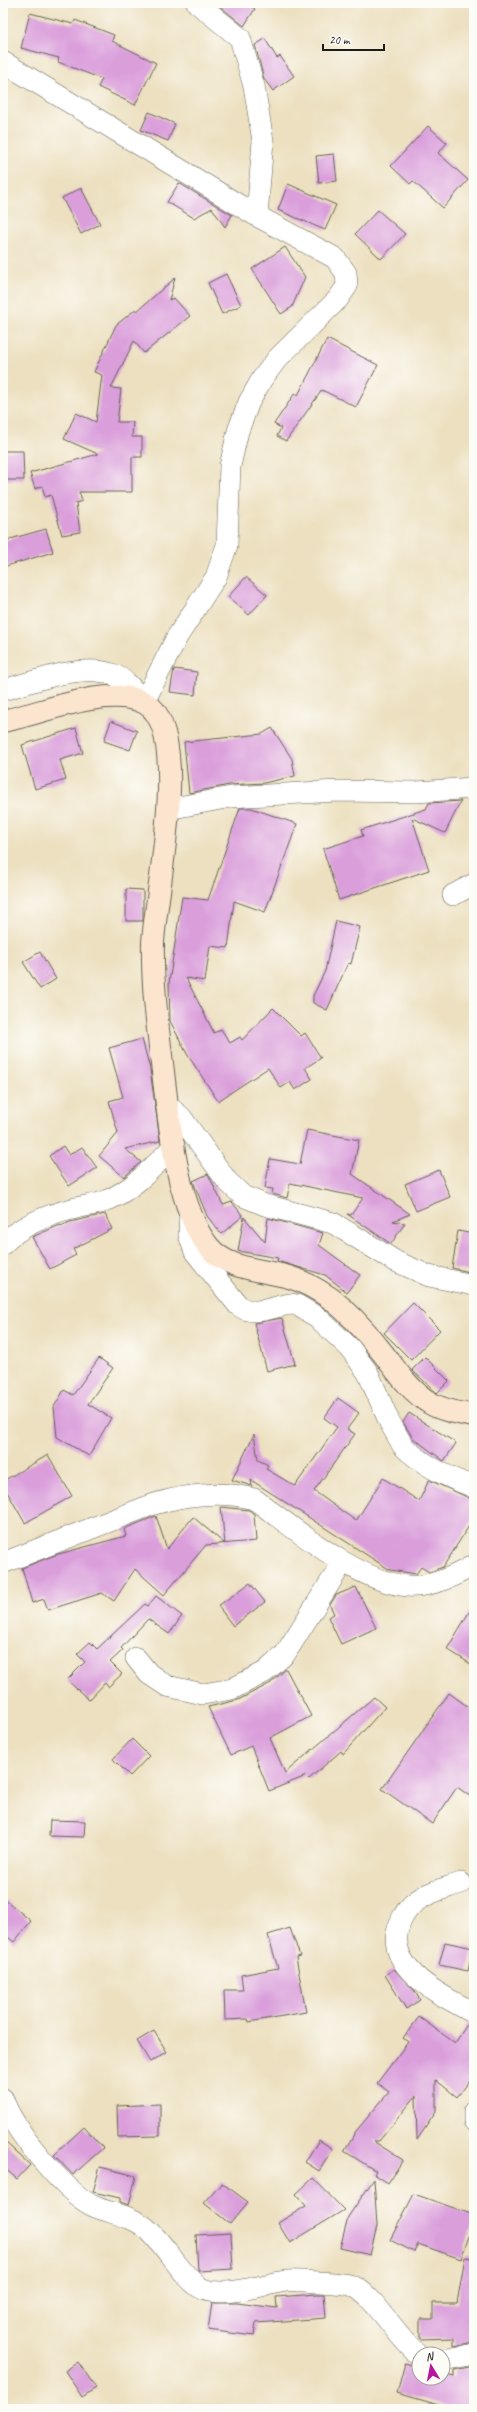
<svg xmlns="http://www.w3.org/2000/svg" width="477" height="2412" font-family="Caveat,sans-serif">
<rect width="100%" height="100%" fill="#fdfcf7"/>
<filter id="ink" filterUnits="userSpaceOnUse"><feTurbulence type="fractalNoise" baseFrequency=".025" numOctaves="2"/><feDisplacementMap in="SourceGraphic" scale="8" xChannelSelector="R" yChannelSelector="G"/><feConvolveMatrix kernelMatrix="1 2 1 2 8 2 1 2 1" color-interpolation-filters="sRGB"/></filter>
<filter id="wash" filterUnits="userSpaceOnUse"><feTurbulence type="fractalNoise" baseFrequency=".012" numOctaves="4" result="noise"/><feDisplacementMap in="SourceGraphic" scale="16" xChannelSelector="R" yChannelSelector="G"/><feGaussianBlur stdDeviation="0.9" result="paint"/><feColorMatrix in="noise" values="0 0 0 0 0 0 0 0 0 0 0 0 0 0 0 0 0 1.4 0 .05"/><feComposite in="paint" operator="in"/></filter>
<g filter="url(#wash)">
<rect width="100%" height="100%" fill="#ece0c0"/>
<g id="blocks">
<path fill="#da9fdb" d="M 216,3 L 246,3 L 255,9 L 244,26 Z
M 30,13 L 73,24 L 75,20 L 114,35 L 112,41 L 156,63 L 135,105 L 98,87 L 102,79 L 58,62 L 59,58 L 21,48 Z
M 265,39 L 277,58 L 280,56 L 294,76 L 273,91 L 264,79 L 255,45 Z
M 149,112 L 175,124 L 168,141 L 141,130 Z
M 428,126 L 447,143 L 438,153 L 468,180 L 443,208 L 413,181 L 410,184 L 391,166 Z
M 334,154 L 337,181 L 319,183 L 316,156 Z
M 179,183 L 232,215 L 225,227 L 212,208 L 194,218 L 167,202 Z
M 288,184 L 336,205 L 325,230 L 278,210 Z
M 81,188 L 100,224 L 81,234 L 62,198 Z
M 378,210 L 405,234 L 381,259 L 355,234 Z
M 285,247 L 305,277 L 292,307 L 281,314 L 252,269 Z
M 226,274 L 241,305 L 222,314 L 208,283 Z
M 175,278 L 169,300 L 174,298 L 190,316 L 144,353 L 134,341 L 111,388 L 121,389 L 117,422 L 133,422 L 132,437 L 142,437 L 142,457 L 132,457 L 132,492 L 79,492 L 82,501 L 76,503 L 80,532 L 62,535 L 51,495 L 45,497 L 42,486 L 35,489 L 30,473 L 98,454 L 64,439 L 76,413 L 96,422 L 102,375 L 94,372 L 116,325 L 136,309 L 137,311 Z
M 327,339 L 378,365 L 356,407 L 322,390 L 286,441 L 277,436 L 281,428 L 274,424 L 295,393 L 298,395 Z
M 3,451 L 23,451 L 24,480 L 3,480 Z
M 46,529 L 53,552 L 3,567 L 3,541 Z
M 246,577 L 267,595 L 249,615 L 228,597 Z
M 174,669 L 197,672 L 195,695 L 170,692 Z
M 111,721 L 137,731 L 130,750 L 104,741 Z
M 76,728 L 83,753 L 60,760 L 66,780 L 35,789 L 22,745 Z
M 272,728 L 292,759 L 295,776 L 264,783 L 229,785 L 189,793 L 184,742 L 262,734 Z
M 461,801 L 445,833 L 412,818 L 429,870 L 339,900 L 323,849 L 363,836 L 361,830 L 426,809 L 429,803 Z
M 240,808 L 251,808 L 297,824 L 265,912 L 234,901 L 228,948 L 210,946 L 205,981 L 186,978 L 214,1033 L 221,1029 L 230,1043 L 240,1037 L 242,1040 L 273,1008 L 301,1036 L 305,1033 L 321,1058 L 305,1068 L 312,1079 L 295,1090 L 290,1082 L 281,1088 L 268,1068 L 218,1101 L 187,1054 L 170,1021 L 169,983 L 182,897 L 208,900 Z
M 126,889 L 143,890 L 143,921 L 126,921 Z
M 336,921 L 360,927 L 351,964 L 348,963 L 327,1010 L 313,1003 L 313,996 L 325,971 Z
M 40,952 L 56,979 L 40,989 L 23,962 Z
M 142,1039 L 150,1069 L 160,1141 L 125,1149 L 141,1162 L 124,1177 L 99,1156 L 118,1133 L 109,1101 L 123,1097 L 109,1048 Z
M 307,1130 L 359,1140 L 352,1174 L 410,1214 L 393,1221 L 405,1223 L 391,1244 L 347,1214 L 351,1215 L 363,1198 L 290,1183 L 287,1198 L 272,1194 L 273,1189 L 265,1188 L 270,1159 L 300,1164 Z
M 63,1146 L 69,1155 L 82,1147 L 97,1168 L 69,1186 L 49,1156 Z
M 439,1170 L 450,1197 L 416,1211 L 405,1184 Z
M 208,1174 L 223,1205 L 232,1202 L 243,1216 L 221,1234 L 207,1216 L 193,1181 Z
M 105,1214 L 112,1229 L 73,1249 L 76,1255 L 50,1269 L 32,1237 L 60,1225 L 61,1226 L 70,1222 Z
M 244,1217 L 265,1242 L 268,1218 L 323,1233 L 319,1245 L 360,1275 L 347,1292 L 325,1275 L 277,1261 L 278,1258 L 238,1251 Z
M 458,1231 L 474,1234 L 474,1273 L 452,1268 Z
M 413,1303 L 440,1330 L 411,1360 L 384,1333 Z
M 282,1318 L 295,1364 L 267,1371 L 254,1323 Z
M 425,1357 L 449,1381 L 437,1393 L 412,1370 Z
M 99,1358 L 113,1368 L 88,1404 L 111,1418 L 89,1456 L 57,1437 L 54,1407 L 64,1390 L 73,1395 Z
M 338,1398 L 359,1413 L 347,1429 L 355,1434 L 314,1491 L 356,1521 L 383,1478 L 419,1501 L 429,1480 L 474,1500 L 474,1518 L 443,1567 L 429,1572 L 421,1567 L 416,1574 L 390,1570 L 251,1480 L 252,1486 L 232,1480 L 254,1434 L 258,1460 L 268,1465 L 266,1469 L 295,1486 L 337,1427 L 324,1418 Z
M 409,1413 L 456,1443 L 444,1461 L 413,1438 L 403,1422 Z
M 48,1455 L 72,1496 L 25,1523 L 3,1485 L 3,1481 Z
M 221,1507 L 249,1510 L 254,1514 L 256,1541 L 206,1545 L 164,1595 L 135,1569 L 114,1601 L 102,1593 L 48,1610 L 44,1599 L 32,1603 L 22,1568 L 55,1555 L 126,1536 L 124,1529 L 156,1516 L 167,1549 L 193,1517 L 225,1544 Z
M 250,1583 L 265,1602 L 233,1626 L 218,1606 Z
M 356,1587 L 376,1628 L 341,1644 L 328,1617 L 334,1614 L 330,1605 L 336,1595 Z
M 156,1596 L 182,1616 L 169,1634 L 148,1619 L 121,1648 L 123,1650 L 110,1662 L 122,1674 L 108,1687 L 105,1683 L 89,1700 L 67,1680 L 85,1662 L 77,1654 L 90,1642 L 97,1649 L 145,1604 L 148,1606 Z
M 474,1604 L 474,1666 L 447,1649 Z
M 286,1669 L 311,1716 L 270,1738 L 285,1773 L 374,1697 L 385,1707 L 343,1754 L 341,1751 L 309,1779 L 306,1776 L 269,1791 L 251,1746 L 231,1755 L 208,1707 L 238,1700 L 271,1683 Z
M 449,1693 L 474,1711 L 474,1799 L 457,1787 L 432,1824 L 382,1789 Z
M 132,1739 L 149,1756 L 130,1776 L 113,1759 Z
M 50,1820 L 85,1821 L 84,1837 L 49,1836 Z
M 3,1898 L 31,1921 L 14,1942 L 3,1933 Z
M 290,1928 L 300,1956 L 296,1957 L 306,2012 L 249,2022 L 248,2019 L 225,2020 L 224,1990 L 243,1990 L 241,1975 L 278,1968 L 268,1935 Z
M 445,1942 L 473,1948 L 468,1971 L 439,1965 Z
M 394,1969 L 414,1990 L 420,2000 L 406,2009 L 385,1975 Z
M 419,2017 L 455,2043 L 468,2023 L 474,2025 L 474,2076 L 457,2097 L 436,2080 L 436,2112 L 417,2140 L 416,2096 L 379,2141 L 373,2141 L 403,2160 L 388,2183 L 374,2174 L 376,2171 L 344,2151 L 356,2131 L 389,2092 L 377,2083 L 408,2042 L 403,2038 Z
M 154,2031 L 167,2052 L 150,2062 L 137,2041 Z
M 160,2104 L 160,2136 L 118,2137 L 117,2106 Z
M 84,2127 L 103,2148 L 73,2175 L 54,2155 Z
M 3,2140 L 30,2165 L 17,2179 L 3,2167 Z
M 319,2140 L 333,2149 L 319,2171 L 305,2162 Z
M 100,2167 L 136,2176 L 129,2205 L 120,2202 L 120,2198 L 93,2192 Z
M 313,2178 L 344,2210 L 290,2243 L 278,2223 L 306,2206 L 296,2194 Z
M 374,2179 L 377,2226 L 370,2255 L 340,2248 L 348,2217 Z
M 222,2183 L 248,2202 L 230,2224 L 204,2203 Z
M 414,2194 L 474,2215 L 474,2222 L 461,2259 L 418,2244 L 414,2252 L 390,2240 Z
M 231,2233 L 233,2269 L 198,2271 L 196,2235 Z
M 465,2257 L 474,2258 L 474,2342 L 454,2346 L 454,2338 L 420,2339 L 420,2319 L 433,2319 L 433,2303 L 457,2303 Z
M 317,2294 L 324,2294 L 326,2318 L 256,2323 L 254,2336 L 208,2330 L 212,2303 L 237,2303 L 277,2308 L 276,2297 Z
M 78,2362 L 96,2388 L 82,2397 L 65,2371 Z
M 405,2363 L 419,2367 L 419,2378 L 443,2378 L 443,2374 L 454,2377 L 454,2370 L 474,2366 L 474,2409 L 453,2409 L 397,2393 Z"/>
</g>
</g>
<g filter="url(#ink)">
<use href="#blocks" fill-opacity="0" stroke="#656155" stroke-width="1"/>
<g fill="none" stroke-linecap="round" stroke-linejoin="round">
<defs>
<path id="street" d="M 197,3 L 240,38 L 254,86 L 263,141 L 257,216
M 3,62 L 257,216 L 335,258 L 346,273 L 347,286 L 338,299 L 277,359 L 262,379 L 249,402 L 238,431 L 230,466 L 227,545 L 216,577 L 177,637 L 144,702 C 135,692 126,679 112,674 C 81,663 33,682 3,690
M 168,809 L 231,797 L 337,791 L 416,792 L 474,788
M 453,895 L 474,884
M 167,1105 L 181,1117 L 227,1181 L 243,1196 L 265,1205 L 333,1223 L 395,1261 L 429,1276 L 474,1285
M 190,1211 L 189,1235 L 195,1252 L 238,1305 C 253,1318 273,1306 291,1304 L 297,1305 L 317,1317 L 350,1348 L 368,1373 L 389,1421 L 403,1446 C 422,1465 449,1478 474,1487
M 3,1244 C 22,1224 50,1214 76,1208 C 87,1205 98,1205 108,1200 C 135,1188 154,1166 174,1146
M 3,1563 L 151,1505 C 183,1495 220,1490 254,1499 C 294,1528 359,1583 408,1586 C 430,1588 455,1576 474,1565
M 136,1658 L 149,1674 L 167,1686 L 203,1694 L 232,1689 L 265,1672 L 285,1654 L 343,1562
M 461,1883 C 447,1888 430,1891 418,1900 C 409,1906 404,1913 400,1923 C 381,1968 443,1996 474,2013
M 3,2099 C 12,2129 66,2193 93,2206 C 111,2214 131,2215 146,2228 C 164,2242 186,2283 203,2289 C 226,2298 263,2284 286,2281 C 292,2280 347,2283 353,2286 C 375,2296 397,2338 419,2355
M 474,2111 L 474,2121
M 443,2360 L 474,2354"/>
<path id="secondary" d="M 3,721 C 40,714 109,684 145,703 C 193,729 155,895 153,943 C 152,986 158,1029 163,1072 C 169,1121 177,1207 208,1246 C 227,1270 261,1269 289,1277 C 303,1281 317,1289 330,1298 C 347,1311 364,1329 377,1346 C 394,1366 407,1389 430,1403 C 443,1411 459,1413 474,1416"/>
</defs>
<use href="#street" stroke="#656155" stroke-width="22"/>
<use href="#secondary" stroke="#656155" stroke-width="24"/>
<use href="#street" stroke="#fff" stroke-width="21"/>
<use href="#secondary" stroke="#fce5cf" stroke-width="22"/>
</g>
</g>
<rect width="477" height="2412" fill="none" stroke="#fdfcf7" stroke-width="16"/>
<g transform="translate(431 2366) rotate(350)"><circle r="19" fill="#fdfcf7" stroke="#a3a29f"/>
<path d="M0-3L7 15L0 10L-7 15Z" fill="#b5179e"/>
<text y="-6" font-size="11" font-weight="bold" text-anchor="middle" fill="#1c1c1c">N</text>
</g>
<path d="M323 44v6h61v-6" fill="none" stroke="#1c1c1c" stroke-width="2"/>
<text x="329" y="44" font-size="12" fill="#1c1c1c" stroke="#fdfcf7" stroke-width="3" paint-order="stroke">20 m</text>
</svg>
